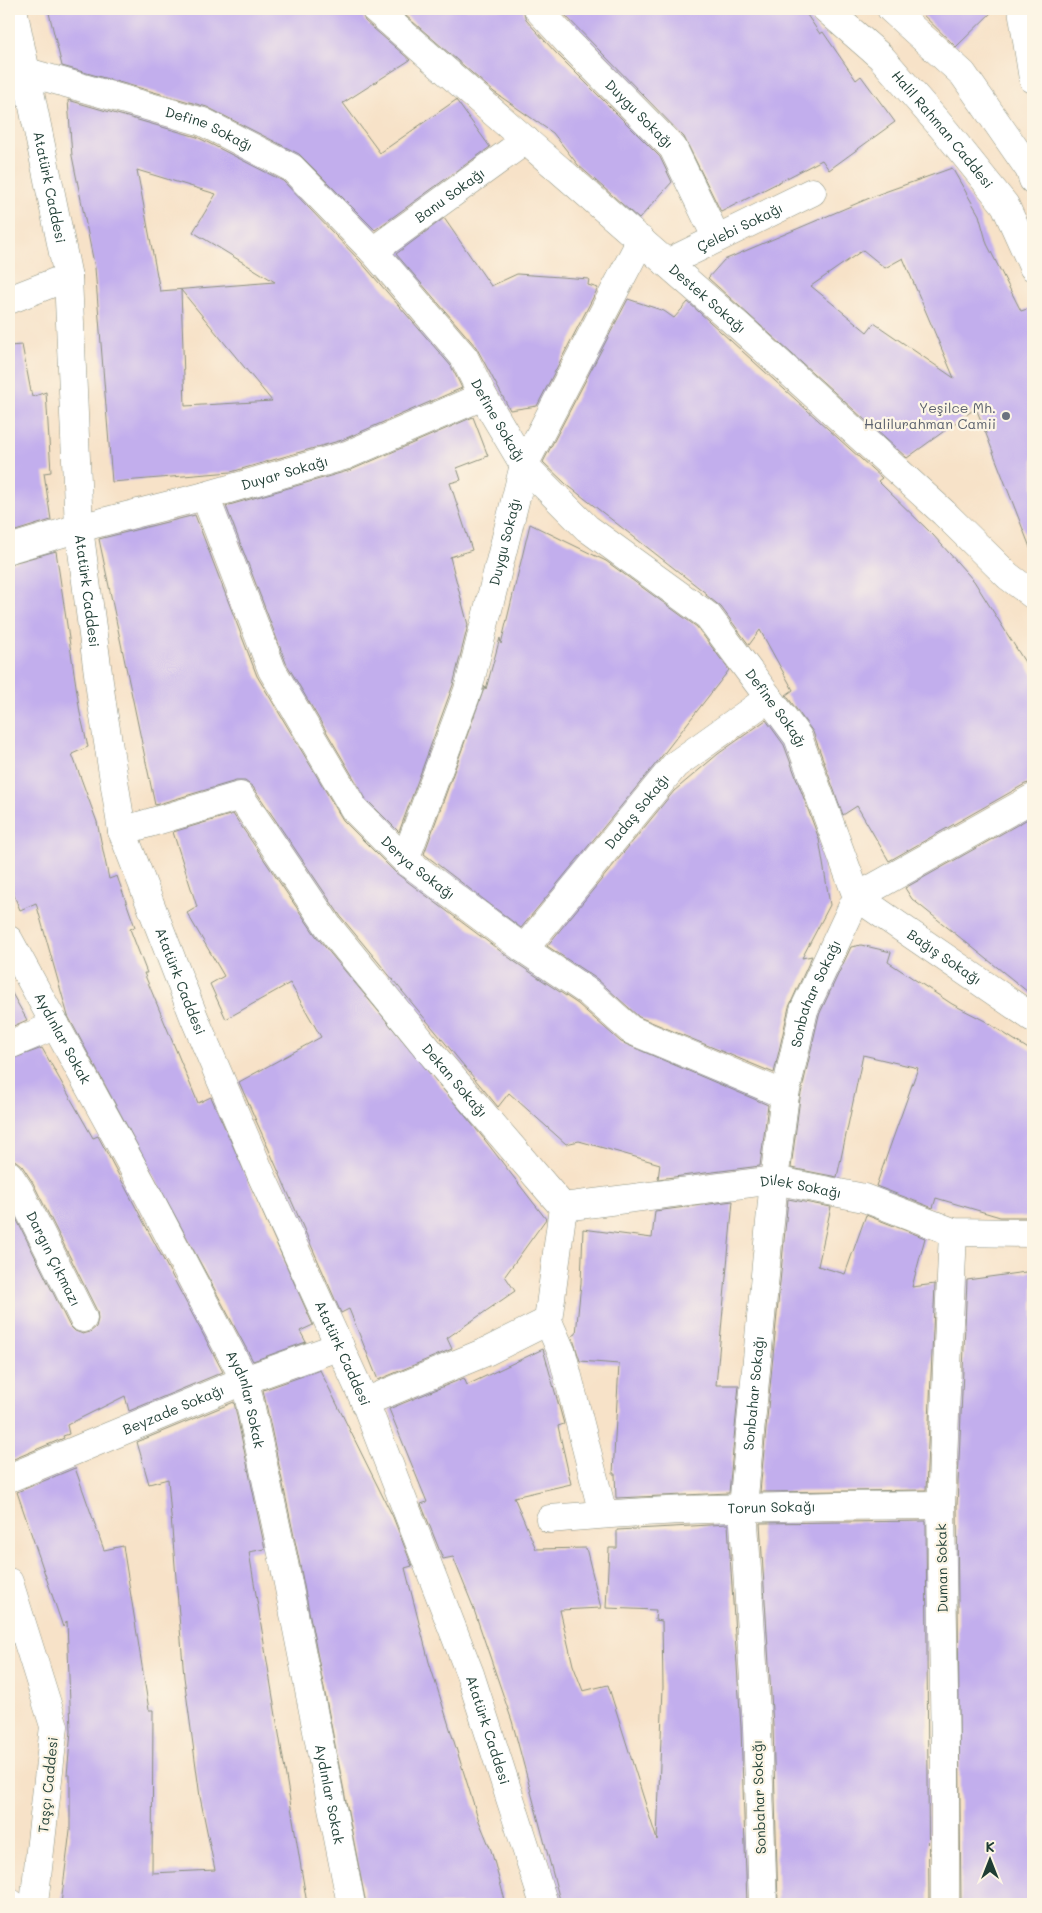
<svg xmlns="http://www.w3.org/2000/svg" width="1042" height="1913" font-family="Mali,sans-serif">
<rect width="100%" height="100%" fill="#fcf5e5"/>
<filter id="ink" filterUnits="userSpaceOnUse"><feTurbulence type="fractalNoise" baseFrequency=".02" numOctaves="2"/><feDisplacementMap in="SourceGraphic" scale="10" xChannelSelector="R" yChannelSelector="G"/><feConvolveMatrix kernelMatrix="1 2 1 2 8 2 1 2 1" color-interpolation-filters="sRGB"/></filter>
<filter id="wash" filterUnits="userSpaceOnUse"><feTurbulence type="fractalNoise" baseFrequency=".0096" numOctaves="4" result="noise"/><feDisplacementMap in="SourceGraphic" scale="20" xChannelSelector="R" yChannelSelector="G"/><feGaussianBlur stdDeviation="1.12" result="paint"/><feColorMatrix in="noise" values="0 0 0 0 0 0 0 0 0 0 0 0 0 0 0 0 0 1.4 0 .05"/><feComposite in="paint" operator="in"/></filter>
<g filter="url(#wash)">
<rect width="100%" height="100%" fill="#f7e2c8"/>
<g id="blocks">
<path fill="#c2aeed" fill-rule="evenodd" d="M 48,9 L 360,9 L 365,21 L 410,60 L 343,103 L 380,153 L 456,100 L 490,147 L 375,230 L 299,154 L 207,107 L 62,66 Z
M 398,9 L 523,9 L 526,20 L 556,53 L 660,157 L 672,182 L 639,219 L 578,165 L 553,133 L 494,92 Z
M 559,9 L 803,9 L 820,34 L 823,32 L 856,80 L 861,76 L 895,122 L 829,170 L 822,160 L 721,212 L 684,137 Z
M 917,9 L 995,9 L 956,47 Z
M 68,100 L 197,137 L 283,181 L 361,262 L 451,366 L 462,388 L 342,440 L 231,472 L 112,482 L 95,268 L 72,156 ZM 137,170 L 216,194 L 193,232 L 275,282 L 160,291 ZM 181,290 L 272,401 L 185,406 Z
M 952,168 L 979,215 L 987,244 L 1021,311 L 1033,307 L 1033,549 L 1031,550 L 976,408 L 907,458 L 708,278 L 724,260 L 879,194 ZM 863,250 L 885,268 L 903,258 L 954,378 L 874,323 L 867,332 L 811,286 Z
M 444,218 L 491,286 L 517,274 L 589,279 L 588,285 L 598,288 L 537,406 L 510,410 L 476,347 L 396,254 Z
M 628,299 L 664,311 L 674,318 L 688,302 L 882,478 L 878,481 L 933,535 L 974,581 L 1033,675 L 1033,782 L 1025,784 L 889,861 L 857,806 L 843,815 L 813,732 L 786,695 L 793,690 L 760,630 L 749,645 L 721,607 L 706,595 L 707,594 L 566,484 L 543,462 Z
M 22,345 L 32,397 L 46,392 L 51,472 L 44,473 L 51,520 L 9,533 L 9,346 Z
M 473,417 L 488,456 L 457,468 L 461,480 L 450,483 L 472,550 L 450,557 L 468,625 L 453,685 L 399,832 L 366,799 L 286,663 L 226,506 L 351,470 Z
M 195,515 L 257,676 L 343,820 L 396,873 L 515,962 L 578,1004 L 621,1042 L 768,1105 L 760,1166 L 658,1179 L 660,1164 L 579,1141 L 566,1144 L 509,1093 L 498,1107 L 341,917 L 253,787 L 245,781 L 236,781 L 155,805 L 99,539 Z
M 530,524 L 606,561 L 697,627 L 729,670 L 658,761 L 521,928 L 424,854 L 485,686 L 486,689 L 500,638 L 501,644 Z
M 56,551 L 80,713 L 88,747 L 72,754 L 97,822 L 109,879 L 117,876 L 135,927 L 130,929 L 147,973 L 144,973 L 198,1103 L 211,1097 L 313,1325 L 300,1331 L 306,1342 L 253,1361 L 68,1016 L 36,903 L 20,910 L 9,883 L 9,564 Z
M 766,720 L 784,745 L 819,839 L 830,905 L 802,958 L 812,956 L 789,1007 L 774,1073 L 639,1017 L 597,979 L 547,946 L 674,791 L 718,754 Z
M 233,814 L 316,936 L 481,1135 L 546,1219 L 505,1276 L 515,1291 L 447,1338 L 452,1349 L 378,1380 L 349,1309 L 341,1313 L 239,1082 L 321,1037 L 290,983 L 226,1019 L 210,984 L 224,976 L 187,913 L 197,907 L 173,832 Z
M 1033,816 L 1033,996 L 912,899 L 905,888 Z
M 861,945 L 891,952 L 888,962 L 952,1004 L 985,1021 L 1033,1052 L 1033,1217 L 1000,1217 L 936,1198 L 933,1208 L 876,1186 L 918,1068 L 863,1055 L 837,1177 L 791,1168 L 800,1098 L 819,1015 L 851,947 Z
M 9,988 L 27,1020 L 9,1028 Z
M 42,1048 L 93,1138 L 98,1136 L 223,1372 L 129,1411 L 125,1396 L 67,1425 L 69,1434 L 63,1436 L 64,1438 L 9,1461 L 9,1204 L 69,1325 L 75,1331 L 83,1334 L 90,1332 L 96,1327 L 98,1319 L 97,1311 L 33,1183 L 22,1166 L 16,1161 L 9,1159 L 9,1060 Z
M 788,1199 L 831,1207 L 818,1266 L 845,1274 L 866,1215 L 925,1238 L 912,1287 L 935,1284 L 926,1490 L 760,1492 Z
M 733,1201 L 716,1385 L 739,1385 L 729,1493 L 616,1498 L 615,1474 L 613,1474 L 619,1364 L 580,1361 L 572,1336 L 576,1334 L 581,1283 L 583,1229 L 652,1238 L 655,1211 Z
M 1033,1271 L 1033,1635 L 1031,1635 L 1033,1904 L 961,1904 L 957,1505 L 967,1280 Z
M 543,1349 L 564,1424 L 558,1426 L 571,1484 L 514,1497 L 536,1549 L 586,1548 L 601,1608 L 560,1610 L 573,1665 L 583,1691 L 608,1685 L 657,1840 L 663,1687 L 662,1621 L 655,1620 L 656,1610 L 606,1608 L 609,1548 L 617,1548 L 617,1530 L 728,1524 L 741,1728 L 747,1904 L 561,1904 L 512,1721 L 472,1604 L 453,1557 L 443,1559 L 421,1504 L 427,1502 L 389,1409 L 464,1378 L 467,1385 Z
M 320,1370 L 393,1517 L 412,1566 L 405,1568 L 429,1662 L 479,1821 L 491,1850 L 506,1904 L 366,1904 L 299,1560 L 263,1390 Z
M 234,1402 L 265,1549 L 249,1552 L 307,1904 L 61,1904 L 70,1830 L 70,1775 L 67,1775 L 71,1731 L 67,1621 L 63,1627 L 17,1492 L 75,1468 L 104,1550 L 123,1546 L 149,1710 L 153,1710 L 152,1873 L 215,1870 L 200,1797 L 184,1677 L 168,1479 L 149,1484 L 137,1442 Z
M 926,1521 L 929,1904 L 778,1904 L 773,1726 L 760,1523 Z"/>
</g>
</g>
<g filter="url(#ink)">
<use href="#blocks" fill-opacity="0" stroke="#8b907e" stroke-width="1"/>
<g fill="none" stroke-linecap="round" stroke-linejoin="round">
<defs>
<g id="minor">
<path id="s1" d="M 375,9 L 740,327 L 944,513 L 1008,576 L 1033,595"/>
<path id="s2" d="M 538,9 L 568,42 L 673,148 L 716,237"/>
<path d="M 1022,9 L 1033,79"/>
<path id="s3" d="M 27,72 L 203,122 L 292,168 L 373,251 L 464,357 L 483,396 L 524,465 L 587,528 L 708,616 L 798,737 L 857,897"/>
<path id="s4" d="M 373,251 L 526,140"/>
<path id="s5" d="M 667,263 L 812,192"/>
<path d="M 9,300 L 68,277"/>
<path id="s6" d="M 205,496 L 272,670 L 354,809 L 405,860 L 524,949 L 588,992 L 631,1030 L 785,1095"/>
<path id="s7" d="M 9,549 L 79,528 L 205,496 L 347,455 L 483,396"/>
<path id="s8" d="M 122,831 L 240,796 L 328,926 L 432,1054 L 563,1207 L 548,1321 L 488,1351 L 365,1402"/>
<path id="s9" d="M 405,860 L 468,690 L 524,465 L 641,240"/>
<path id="s10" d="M 857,897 L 1033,1018"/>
<path d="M 857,897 L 1033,798"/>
<path id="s11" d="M 9,940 L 142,1184 L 245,1380 L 284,1563 L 351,1904"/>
<path id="s12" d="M 524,949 L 675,765 L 769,698"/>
<path d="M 9,1045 L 56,1025"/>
<path id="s13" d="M 9,1175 L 19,1190 L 83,1318"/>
<path id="s14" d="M 563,1207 L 774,1180 L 864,1198 L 953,1232 L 1033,1233"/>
<path d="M 548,1321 L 562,1353 L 603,1514"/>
<path id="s15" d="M 9,1478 L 245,1380 L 340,1346"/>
<path id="s16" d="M 550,1519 C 680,1507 810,1506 941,1505"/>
<path d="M 9,1902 L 12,1904"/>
<path id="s17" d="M 763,1904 L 757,1727 L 743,1507 L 774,1180 L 785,1095 L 804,1010 L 857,897"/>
<path d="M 945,1904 L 945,1754 L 941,1505 L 953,1232"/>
</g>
<g id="tertiary">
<path id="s18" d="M 13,9 L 68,277 L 79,528 L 102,704 L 122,831 L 194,1017 L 263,1179 L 365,1402 L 470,1674 L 544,1904"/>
<path id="s19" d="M 826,9 L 881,57 L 947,133 L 1005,205 L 1033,267"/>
<path d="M 891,9 L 963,74 L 1029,169 L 1033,180"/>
<path d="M 9,1582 L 54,1726 L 34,1904"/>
</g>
</defs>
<use href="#minor" stroke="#8b907e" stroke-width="29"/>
<use href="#tertiary" stroke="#8b907e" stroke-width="29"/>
<use href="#minor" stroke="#fff" stroke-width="28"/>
<use href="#tertiary" stroke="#fff" stroke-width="28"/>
</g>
</g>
<circle fill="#6b7280" stroke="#fcf5e5" stroke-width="2" cx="1006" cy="416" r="5"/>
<g text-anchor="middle" stroke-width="4.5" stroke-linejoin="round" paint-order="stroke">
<g font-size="14" fill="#1f3d34" stroke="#fcf5e5">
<text dy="5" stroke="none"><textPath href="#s2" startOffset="146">Duygu Sokağı</textPath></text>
<text dy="5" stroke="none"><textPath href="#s19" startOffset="168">Halil Rahman Caddesi</textPath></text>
<text dy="5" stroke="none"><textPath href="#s3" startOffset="191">Define Sokağı</textPath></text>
<text dy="5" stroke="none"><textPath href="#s18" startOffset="182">Atatürk Caddesi</textPath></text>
<text dy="5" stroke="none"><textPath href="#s4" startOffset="95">Banu Sokağı</textPath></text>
<text dy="5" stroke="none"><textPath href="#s5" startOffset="81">Çelebi Sokağı</textPath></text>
<text dy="5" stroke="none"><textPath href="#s1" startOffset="441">Destek Sokağı</textPath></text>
<text dy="5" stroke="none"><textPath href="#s3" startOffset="611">Define Sokağı</textPath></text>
<text dy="5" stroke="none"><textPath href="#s7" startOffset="286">Duyar Sokağı</textPath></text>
<text dy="5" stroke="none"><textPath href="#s9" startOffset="334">Duygu Sokağı</textPath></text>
<text dy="5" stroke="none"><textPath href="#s18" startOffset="588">Atatürk Caddesi</textPath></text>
<text dy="5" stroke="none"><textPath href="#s3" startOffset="1016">Define Sokağı</textPath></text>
<text dy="5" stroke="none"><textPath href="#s12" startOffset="178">Dadaş Sokağı</textPath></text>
<text dy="5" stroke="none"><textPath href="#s6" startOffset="435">Derya Sokağı</textPath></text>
<text dy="5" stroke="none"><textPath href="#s10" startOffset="106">Bağış Sokağı</textPath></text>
<text dy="5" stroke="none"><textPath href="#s18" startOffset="992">Atatürk Caddesi</textPath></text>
<text dy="5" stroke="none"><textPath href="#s17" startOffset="918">Sonbahar Sokağı</textPath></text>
<text dy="5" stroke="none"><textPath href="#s11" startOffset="112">Aydınlar Sokak</textPath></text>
<text dy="5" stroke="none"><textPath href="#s8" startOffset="480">Dekan Sokağı</textPath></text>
<text dy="5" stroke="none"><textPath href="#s14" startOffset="240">Dilek Sokağı</textPath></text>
<text dy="5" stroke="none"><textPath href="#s13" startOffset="95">Dargın Çıkmazı</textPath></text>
<text dy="5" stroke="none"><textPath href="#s18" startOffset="1398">Atatürk Caddesi</textPath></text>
<text dy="5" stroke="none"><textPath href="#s17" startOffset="512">Sonbahar Sokağı</textPath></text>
<text dy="5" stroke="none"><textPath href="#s11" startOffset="518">Aydınlar Sokak</textPath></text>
<text dy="5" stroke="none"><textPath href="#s15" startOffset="178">Beyzade Sokağı</textPath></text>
<text dy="5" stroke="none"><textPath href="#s16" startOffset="222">Torun Sokağı</textPath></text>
<text transform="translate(942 1568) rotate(-91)" y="5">Duman Sokak</text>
<text dy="5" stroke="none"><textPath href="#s18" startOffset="1802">Atatürk Caddesi</textPath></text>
<text transform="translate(48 1785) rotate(-84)" y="5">Taşçı Caddesi</text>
<text dy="5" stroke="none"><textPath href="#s11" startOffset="922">Aydınlar Sokak</textPath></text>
<text transform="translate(759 1797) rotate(-92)" y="5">Sonbahar Sokağı</text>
</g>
<g font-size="14" fill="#5b616d" stroke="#fcf5e5" text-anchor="end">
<text x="996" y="413">Yeşilce Mh.<tspan x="996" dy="16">Halilurahman Camii</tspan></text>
</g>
</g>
<rect width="1042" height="1913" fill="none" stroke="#fcf5e5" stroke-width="30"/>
<g transform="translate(990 1860)" stroke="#fcf5e5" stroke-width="4" paint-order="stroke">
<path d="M0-4L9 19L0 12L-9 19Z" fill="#1f3d34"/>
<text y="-8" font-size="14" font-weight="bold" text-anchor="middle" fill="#1f3d34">K</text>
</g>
</svg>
